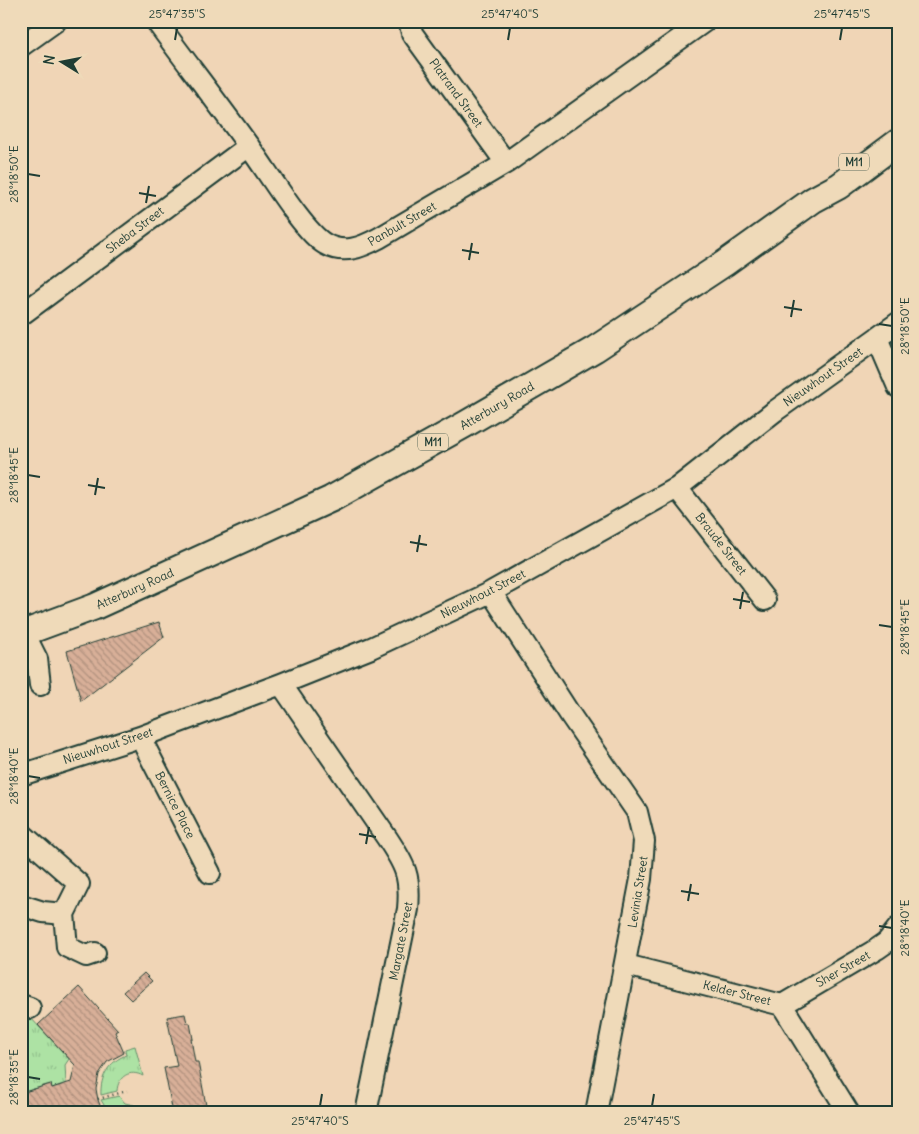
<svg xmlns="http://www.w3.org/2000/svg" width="919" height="1134" font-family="Delius,sans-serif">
<defs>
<pattern id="grass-tufts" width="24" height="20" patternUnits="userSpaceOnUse" patternTransform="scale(1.25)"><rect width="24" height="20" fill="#ade2a4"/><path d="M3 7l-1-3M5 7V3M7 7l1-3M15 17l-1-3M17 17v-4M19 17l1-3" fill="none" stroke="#94c38e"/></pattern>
<pattern id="building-back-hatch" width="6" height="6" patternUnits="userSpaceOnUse" patternTransform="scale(1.25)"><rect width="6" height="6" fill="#d8af98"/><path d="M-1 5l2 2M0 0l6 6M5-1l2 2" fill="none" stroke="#af907d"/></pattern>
</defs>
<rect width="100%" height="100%" fill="#f0d5b6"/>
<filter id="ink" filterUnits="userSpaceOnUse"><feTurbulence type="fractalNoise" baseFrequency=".02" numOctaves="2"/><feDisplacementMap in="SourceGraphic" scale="10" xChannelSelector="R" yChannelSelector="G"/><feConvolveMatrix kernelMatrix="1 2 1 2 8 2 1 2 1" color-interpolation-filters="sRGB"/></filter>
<g filter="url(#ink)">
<path fill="url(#grass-tufts)" stroke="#66906c" d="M 29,1016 L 69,1059 L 65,1065 L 66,1083 L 52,1088 L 50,1084 L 21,1093 L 21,1022 Z
M 135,1046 L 143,1076 C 130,1069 118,1076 117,1091 L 101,1095 C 100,1076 109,1062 126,1055 L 125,1049 Z
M 119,1096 L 125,1103 L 134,1105 L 137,1113 L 109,1113 L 101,1100 Z"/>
<path fill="url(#building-back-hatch)" stroke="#1f3d34" d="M 159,622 L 164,637 L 81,701 L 67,651 Z
M 144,973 L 152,981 L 131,1000 L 123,992 Z
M 79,987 L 118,1030 L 115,1032 L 124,1053 L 107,1062 L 99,1074 L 96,1089 L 98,1100 L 103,1113 L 21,1113 L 21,1093 L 51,1084 L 52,1088 L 71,1082 L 75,1065 L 38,1025 Z
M 185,1014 L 187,1023 L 190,1023 L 193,1039 L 191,1039 L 195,1062 L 198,1062 L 207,1111 L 196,1113 L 173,1113 L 164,1068 L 177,1066 L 167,1017 Z"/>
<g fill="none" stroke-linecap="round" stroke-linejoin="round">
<defs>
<path id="minor" d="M 156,21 C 188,65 222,108 253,152 C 269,174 304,232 325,244 C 344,255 362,247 379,238 L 506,163 L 705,21
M 409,21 L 412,33 L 506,163
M 21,46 L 56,21
M 21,315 L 249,146
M 877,338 L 898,387
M 677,488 L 765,600
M 491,592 L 571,716 L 637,812 L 644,841 L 641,879 L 596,1113
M 24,633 L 37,659 L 40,685
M 281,684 L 387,838 C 405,865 411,876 408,909 L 366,1113
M 140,737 L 210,873
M 21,775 L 140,737 L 281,684 L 371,648 L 491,592 L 677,488 L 775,411 L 898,323
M 21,833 L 79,884 L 64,914 L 67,947 L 86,956 L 95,953
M 21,905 L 43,912 L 64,914
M 626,965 L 782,1005 L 849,1113
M 21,1005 L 30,1008
M 782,1005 L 877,949 L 887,942 L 898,928"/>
<path id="major" d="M 21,634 L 94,607 L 331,499 L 464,425 L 595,349 L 725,263 L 813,200 L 839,186 L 898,142"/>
</defs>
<use href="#minor" stroke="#1f3d34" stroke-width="24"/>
<use href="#major" stroke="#1f3d34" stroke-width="29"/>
<path stroke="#1f3d34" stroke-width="2.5" stroke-dasharray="1 4" stroke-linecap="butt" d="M 98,1099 L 127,1091"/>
<use href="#minor" stroke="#efdab9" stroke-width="20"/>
<use href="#major" stroke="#efdab9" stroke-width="25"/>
</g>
</g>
<path fill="none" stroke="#1f3d34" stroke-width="2" d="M 175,40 L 177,28M 508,40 L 510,28M 840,40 L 842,28M 28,174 L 40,176M 139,193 L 156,196M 146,203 L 149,186M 462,250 L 479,253M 469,260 L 472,243M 784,307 L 802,310M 791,317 L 794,300M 879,324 L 892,326M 28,475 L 40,477M 88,485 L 105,488M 95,495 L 98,478M 410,542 L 427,545M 417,552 L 420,535M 733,599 L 750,602M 740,609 L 743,592M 879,625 L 892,627M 28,776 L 40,778M 359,834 L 376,837M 366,844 L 369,827M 681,891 L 699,894M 688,901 L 691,884M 879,926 L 892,928M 28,1077 L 40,1079M 320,1106 L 322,1094M 652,1106 L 654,1094"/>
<g text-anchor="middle" stroke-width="5" stroke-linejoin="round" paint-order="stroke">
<g fill="#efdab9" stroke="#5d6c5c" stroke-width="1">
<rect x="839" y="153.5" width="30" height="17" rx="4"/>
<rect x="418" y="433.5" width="30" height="17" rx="4"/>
</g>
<g font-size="11" font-weight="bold" fill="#1f3d34">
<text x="854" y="166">M11</text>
<text x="433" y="446">M11</text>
</g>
<g font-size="12" fill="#1f3d34" stroke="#efdab9">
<text transform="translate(456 93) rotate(54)" y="4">Platrand Street</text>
<text transform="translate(402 224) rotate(-30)" y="4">Panbult Street</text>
<text transform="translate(135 230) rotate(-37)" y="4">Sheba Street</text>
<text transform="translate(823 377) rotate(-35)" y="4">Nieuwhout Street</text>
<text transform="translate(497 406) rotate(-30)" y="4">Atterbury Road</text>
<text transform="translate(721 544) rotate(52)" y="4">Braude Street</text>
<text transform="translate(135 589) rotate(-24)" y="4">Atterbury Road</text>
<text transform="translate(483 594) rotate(-27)" y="4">Nieuwhout Street</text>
<text transform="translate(108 746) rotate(-18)" y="4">Nieuwhout Street</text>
<text transform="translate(175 805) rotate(63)" y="4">Bernice Place</text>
<text transform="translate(638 892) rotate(-81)" y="4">Levinia Street</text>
<text transform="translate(401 941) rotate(-79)" y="4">Margate Street</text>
<text transform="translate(843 969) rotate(-30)" y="4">Sher Street</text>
<text transform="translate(737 993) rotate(14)" y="4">Kelder Street</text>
</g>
</g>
<rect width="919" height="1134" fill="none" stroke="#efdab9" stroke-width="55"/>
<g transform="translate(62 62) rotate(280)" stroke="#efdab9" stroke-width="4" paint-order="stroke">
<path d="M0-4L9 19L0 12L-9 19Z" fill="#1f3d34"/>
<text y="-8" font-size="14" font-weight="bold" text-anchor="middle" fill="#1f3d34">N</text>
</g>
<rect x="28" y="28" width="864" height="1078" fill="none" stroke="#1f3d34" stroke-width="2"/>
<g font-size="12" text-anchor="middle" fill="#1f3d34">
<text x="177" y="18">25°47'35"S</text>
<text x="510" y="18">25°47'40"S</text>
<text x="842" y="18">25°47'45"S</text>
<text transform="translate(14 174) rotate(-90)" y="4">28°18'50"E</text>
<text transform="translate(905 326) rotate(-90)" y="4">28°18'50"E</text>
<text transform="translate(14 475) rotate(-90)" y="4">28°18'45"E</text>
<text transform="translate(905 627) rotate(-90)" y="4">28°18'45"E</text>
<text transform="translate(14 776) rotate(-90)" y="4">28°18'40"E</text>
<text transform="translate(905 928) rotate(-90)" y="4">28°18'40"E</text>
<text transform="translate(14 1077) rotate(-90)" y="4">28°18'35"E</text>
<text x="320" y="1125">25°47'40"S</text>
<text x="652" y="1125">25°47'45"S</text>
</g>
</svg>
